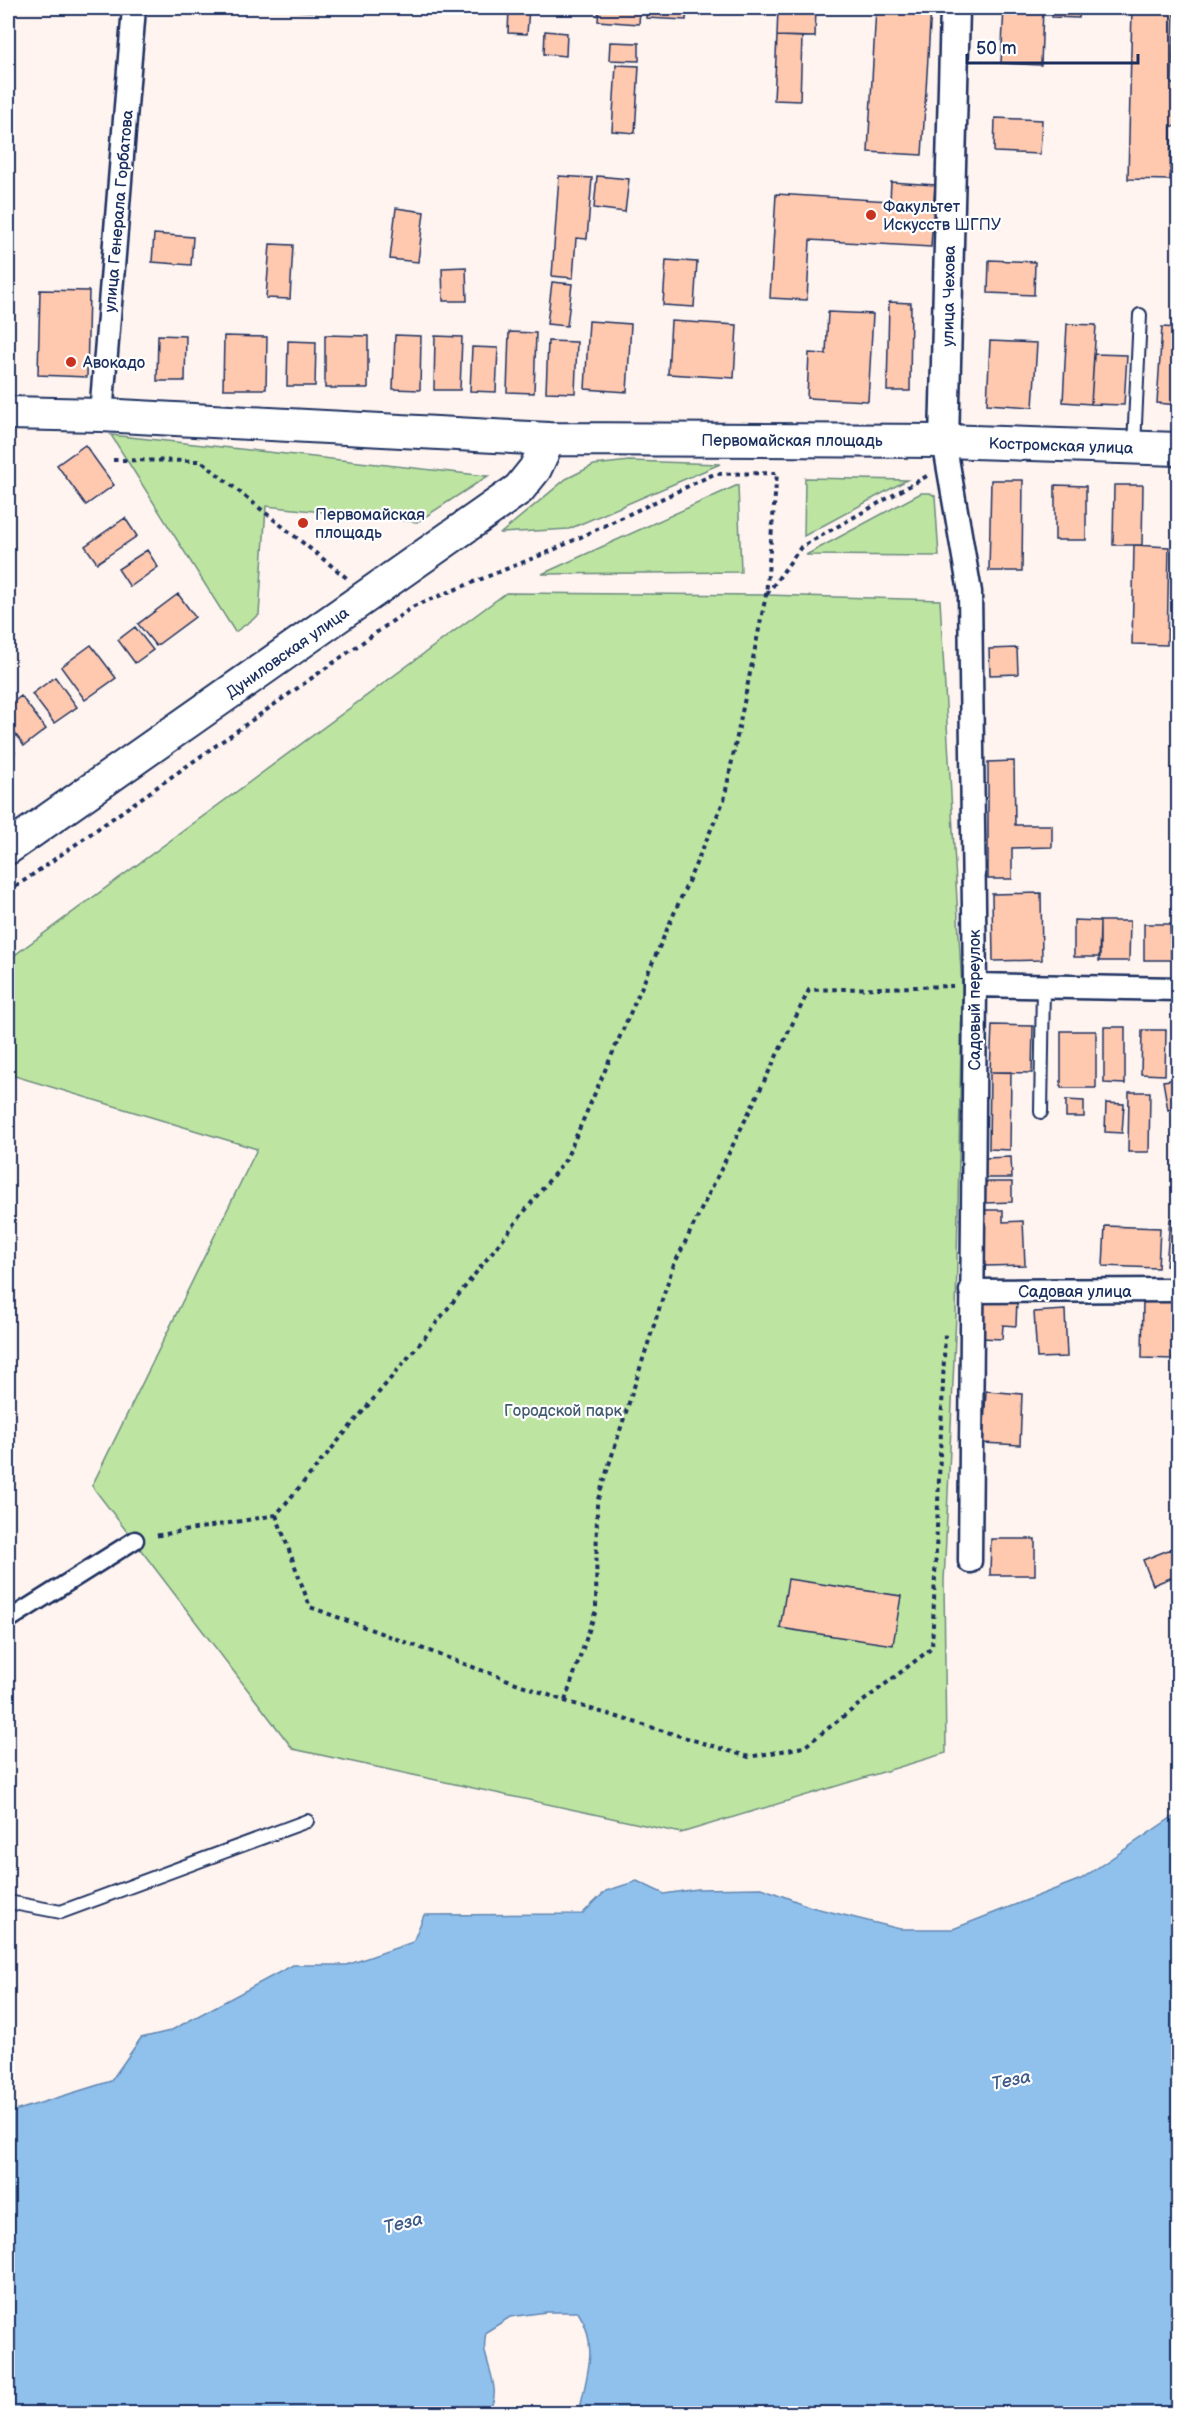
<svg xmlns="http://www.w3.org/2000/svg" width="1186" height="2421" font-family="'Balsamiq Sans',sans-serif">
<rect width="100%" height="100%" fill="#fff4ef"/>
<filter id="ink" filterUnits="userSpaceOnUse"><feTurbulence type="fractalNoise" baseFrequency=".0167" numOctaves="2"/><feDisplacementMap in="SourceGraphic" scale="12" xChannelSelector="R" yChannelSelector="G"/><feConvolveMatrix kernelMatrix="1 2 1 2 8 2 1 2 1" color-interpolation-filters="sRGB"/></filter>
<g filter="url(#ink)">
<path fill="#bde5a1" stroke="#6c8a80" stroke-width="1.5" d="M 111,435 L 487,476 L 488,476 L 417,522 L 266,506 L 259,615 L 235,632 Z
M 629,461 L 720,464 L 569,529 L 501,533 L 566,479 L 594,465 Z
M 805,478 L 907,480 L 804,536 Z
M 738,485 L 741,572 L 542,574 Z
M 921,493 L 930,493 L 935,496 L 939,556 L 806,555 Z
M 506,593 L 766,595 L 940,600 L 962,989 L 956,1315 L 944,1582 L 946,1753 L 681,1833 L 293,1749 L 92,1486 L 257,1149 L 8,1074 L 8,960 Z"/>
<path fill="#90c1ec" stroke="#6187b3" stroke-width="1.5" d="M 1178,1816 L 1178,2413 L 579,2413 C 586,2376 600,2346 578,2312 L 546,2312 L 510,2317 L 486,2332 C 485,2338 484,2346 485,2352 C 489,2371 503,2397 486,2413 L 8,2413 L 8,2113 L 111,2081 L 141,2038 L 170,2031 L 293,1965 L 347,1965 L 413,1942 L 424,1915 L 582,1914 L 606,1891 L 637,1881 L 664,1894 L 697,1889 L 762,1888 L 811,1907 L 900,1929 L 953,1929 L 1081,1879 L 1171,1818 Z"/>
<path fill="#ffc9b0" stroke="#1b2f5e" stroke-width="1.5" d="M 281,8 L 317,8 L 317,12 L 281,9 Z
M 509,8 L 529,8 L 527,34 L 508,33 Z
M 599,8 L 640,8 L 639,24 L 598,21 Z
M 647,8 L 687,8 L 686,20 L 646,18 Z
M 711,8 L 738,8 L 737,14 L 711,12 Z
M 778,8 L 816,8 L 815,37 L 777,36 Z
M 876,8 L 931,8 L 922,155 L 868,152 Z
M 1004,8 L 1043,8 L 1041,65 L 1001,63 Z
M 1053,8 L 1080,8 L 1079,18 L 1052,17 Z
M 1132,8 L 1174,8 L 1172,84 L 1178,84 L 1178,127 L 1171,126 L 1170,180 L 1128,179 Z
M 545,31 L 567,33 L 566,56 L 544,54 Z
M 777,36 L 802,37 L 800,101 L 774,100 Z
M 610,42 L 639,43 L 639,61 L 609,60 Z
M 616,65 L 639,66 L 635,133 L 612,131 Z
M 995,118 L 1042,120 L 1040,154 L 994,152 Z
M 559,176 L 592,178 L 587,239 L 576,238 L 573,278 L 552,276 Z
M 597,176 L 629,179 L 625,212 L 594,208 Z
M 891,182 L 935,185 L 931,247 L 810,240 L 807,300 L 770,298 L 776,194 L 890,201 Z
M 396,208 L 424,212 L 418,262 L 390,259 Z
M 154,234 L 193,237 L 191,265 L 152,262 Z
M 270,244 L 293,245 L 290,299 L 266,298 Z
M 666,260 L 697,262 L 694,307 L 663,305 Z
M 989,260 L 1035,262 L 1034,295 L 988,293 Z
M 466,267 L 467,301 L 443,301 L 442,268 Z
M 552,282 L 572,284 L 567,326 L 547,324 Z
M 40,290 L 89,291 L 87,377 L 38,375 Z
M 889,302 L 911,303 L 910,391 L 887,391 Z
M 828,312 L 873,314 L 868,401 L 807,398 L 809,353 L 826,354 Z
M 589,321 L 631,324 L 627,392 L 585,389 Z
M 671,321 L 737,325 L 734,378 L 668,374 Z
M 1067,324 L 1096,325 L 1091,404 L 1063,402 Z
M 1162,327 L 1178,328 L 1178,405 L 1157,403 Z
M 509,332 L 536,333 L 534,393 L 507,392 Z
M 158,335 L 186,336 L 185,381 L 157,381 Z
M 325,335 L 368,336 L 368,388 L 325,388 Z
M 395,335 L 421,336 L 420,390 L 393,389 Z
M 224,336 L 267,337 L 266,389 L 223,389 Z
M 435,336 L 462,337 L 460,390 L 434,390 Z
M 288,341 L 316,342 L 315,386 L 287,386 Z
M 548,341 L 577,342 L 575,393 L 546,392 Z
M 990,341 L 1037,343 L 1033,407 L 987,404 Z
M 472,347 L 498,348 L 496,392 L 470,391 Z
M 1094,354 L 1127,355 L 1124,405 L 1091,404 Z
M 85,445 L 114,485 L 86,505 L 57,465 Z
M 991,480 L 1023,480 L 1022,571 L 989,571 Z
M 1055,485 L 1086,486 L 1086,540 L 1055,540 Z
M 1114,485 L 1143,485 L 1142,545 L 1113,545 Z
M 125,518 L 137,536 L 97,563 L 85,546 Z
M 1134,545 L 1169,547 L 1167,645 L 1132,644 Z
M 147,550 L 158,567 L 130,587 L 118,569 Z
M 178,594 L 195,617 L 156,646 L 138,624 Z
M 135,627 L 153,650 L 135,663 L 118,640 Z
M 91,645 L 116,678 L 85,700 L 61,667 Z
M 1017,648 L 1018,674 L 990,675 L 989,649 Z
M 55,677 L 77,707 L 54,723 L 32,694 Z
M 21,696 L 46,729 L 24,746 L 8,724 L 8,706 Z
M 8,741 L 15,752 L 8,758 Z
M 1014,761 L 1015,825 L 1052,825 L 1052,847 L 1012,848 L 1012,879 L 988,879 L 988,762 Z
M 1041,893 L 1042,960 L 993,961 L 992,894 Z
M 1074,920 L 1100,921 L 1100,957 L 1074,957 Z
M 1100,921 L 1130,921 L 1129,961 L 1099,961 Z
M 1144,924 L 1170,924 L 1171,960 L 1144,960 Z
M 992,1025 L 1033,1026 L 1032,1073 L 990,1072 Z
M 1104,1027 L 1125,1027 L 1125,1084 L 1104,1083 Z
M 1142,1030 L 1166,1030 L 1165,1075 L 1141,1074 Z
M 1061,1031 L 1096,1031 L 1096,1088 L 1061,1088 Z
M 990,1072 L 1011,1072 L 1010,1150 L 989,1149 Z
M 1178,1079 L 1178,1108 L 1168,1110 L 1163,1081 Z
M 1129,1092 L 1150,1092 L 1149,1152 L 1128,1152 Z
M 1066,1100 L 1084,1101 L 1084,1117 L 1066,1117 Z
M 1106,1103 L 1124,1104 L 1122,1133 L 1105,1132 Z
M 1011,1157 L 1012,1178 L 984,1178 L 984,1158 Z
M 985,1182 L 1012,1182 L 1012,1202 L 985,1203 Z
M 983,1210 L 1003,1210 L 1003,1222 L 1023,1221 L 1025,1265 L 985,1266 Z
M 1170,1219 L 1178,1219 L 1178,1267 L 1166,1266 Z
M 1105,1226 L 1160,1228 L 1158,1268 L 1103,1266 Z
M 982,1298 L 1017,1299 L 1016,1326 L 1003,1325 L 1002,1339 L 981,1338 Z
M 1143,1299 L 1174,1300 L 1173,1359 L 1142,1358 Z
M 1065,1310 L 1067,1357 L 1037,1358 L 1034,1312 Z
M 986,1391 L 1022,1394 L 1020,1445 L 983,1443 Z
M 991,1539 L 1035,1539 L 1035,1575 L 990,1575 Z
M 1171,1549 L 1178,1575 L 1153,1585 L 1143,1560 Z
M 788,1579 L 901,1596 L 893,1645 L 780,1628 Z"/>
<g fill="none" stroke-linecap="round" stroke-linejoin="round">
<defs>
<path id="service" d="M 1134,446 L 1140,315
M 1041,1112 L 1043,986
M 8,1902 L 61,1912 L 307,1821"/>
<path id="pedestrian" d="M 8,1620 L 135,1540"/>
<path id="minor" d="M 101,415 L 134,8
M 944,441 L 970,592 L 975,985 L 970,1561
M 975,985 L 1178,989
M 971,1291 L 1178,1290"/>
<path id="tertiary" d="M 944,441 L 955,8"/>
<path id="secondary" d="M 8,413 L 101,415 L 549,439 L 944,441 L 1178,449
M 8,848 L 519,489 L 535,469 L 549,439"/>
</defs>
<use href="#service" stroke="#1b2f5e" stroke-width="16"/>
<use href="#pedestrian" stroke="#1b2f5e" stroke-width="21"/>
<use href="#minor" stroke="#1b2f5e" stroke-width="27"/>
<use href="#tertiary" stroke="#1b2f5e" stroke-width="33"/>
<use href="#secondary" stroke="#1b2f5e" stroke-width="36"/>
<path stroke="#1b2f5e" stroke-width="4" stroke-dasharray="4.5 4.5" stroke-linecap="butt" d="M 113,460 L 201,461 L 348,579
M 767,594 L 801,547 L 927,476
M 8,892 L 414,606 L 551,551 L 714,474 L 777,473 L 766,595 L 724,800 L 566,1159 L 422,1341 L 276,1515 L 154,1536
M 276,1515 L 310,1607 L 565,1701 L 749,1757 L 804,1747 L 932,1648 L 945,1334
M 565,1701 L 596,1610 L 597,1502 L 672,1269 L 809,990 L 953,986"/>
<use href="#service" stroke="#fff" stroke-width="12"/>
<use href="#pedestrian" stroke="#fff" stroke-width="16"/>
<use href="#minor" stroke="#fff" stroke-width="22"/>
<use href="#tertiary" stroke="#fff" stroke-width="28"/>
<use href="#secondary" stroke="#fff" stroke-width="32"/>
</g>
</g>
<g fill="#c8321e" stroke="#fff" stroke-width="2">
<circle cx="871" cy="215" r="6"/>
<circle cx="71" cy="362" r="6"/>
<circle cx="303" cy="523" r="6"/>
</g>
<g text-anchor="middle" stroke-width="4.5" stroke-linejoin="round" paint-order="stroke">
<g font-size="16" fill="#1b2f5e" stroke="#fff" text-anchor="start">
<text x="883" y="212">Факультет<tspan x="883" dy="18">Искусств ШГПУ</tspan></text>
<text x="83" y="368">Авокадо</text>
<text x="315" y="520">Первомайская<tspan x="315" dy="18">площадь</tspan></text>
</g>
<g font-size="16" fill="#1b2f5e" stroke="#fff">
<text transform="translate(118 211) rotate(-85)" y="6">улица Генерала Горбатова</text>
<text transform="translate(948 296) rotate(-89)" y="6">улица Чехова</text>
<text x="792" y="446">Первомайская площадь</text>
<text transform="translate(1061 445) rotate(2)" y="6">Костромская улица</text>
<text transform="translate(287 652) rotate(-35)" y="6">Дуниловская улица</text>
<text transform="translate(974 1000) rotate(-90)" y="6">Садовый переулок</text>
<text x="1075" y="1297">Садовая улица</text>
</g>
<g font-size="16" fill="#445c6f" stroke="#fff">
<text x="563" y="1416">Городской парк</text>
</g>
<g font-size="18" font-style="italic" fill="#3e5b89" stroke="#fff">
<text transform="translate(1011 2080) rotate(-12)" y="6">Теза</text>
<text transform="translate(403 2223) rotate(-14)" y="6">Теза</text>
</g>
</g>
<rect width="1186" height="2421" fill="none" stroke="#fff" stroke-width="30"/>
<rect x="15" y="15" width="1156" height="2391" fill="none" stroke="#1b2f5e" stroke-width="2" filter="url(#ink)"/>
<path d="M967 54v9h171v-9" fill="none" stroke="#1b2f5e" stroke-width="3"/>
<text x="976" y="54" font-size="18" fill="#1b2f5e" stroke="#ffffff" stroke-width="4.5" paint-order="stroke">50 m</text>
</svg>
